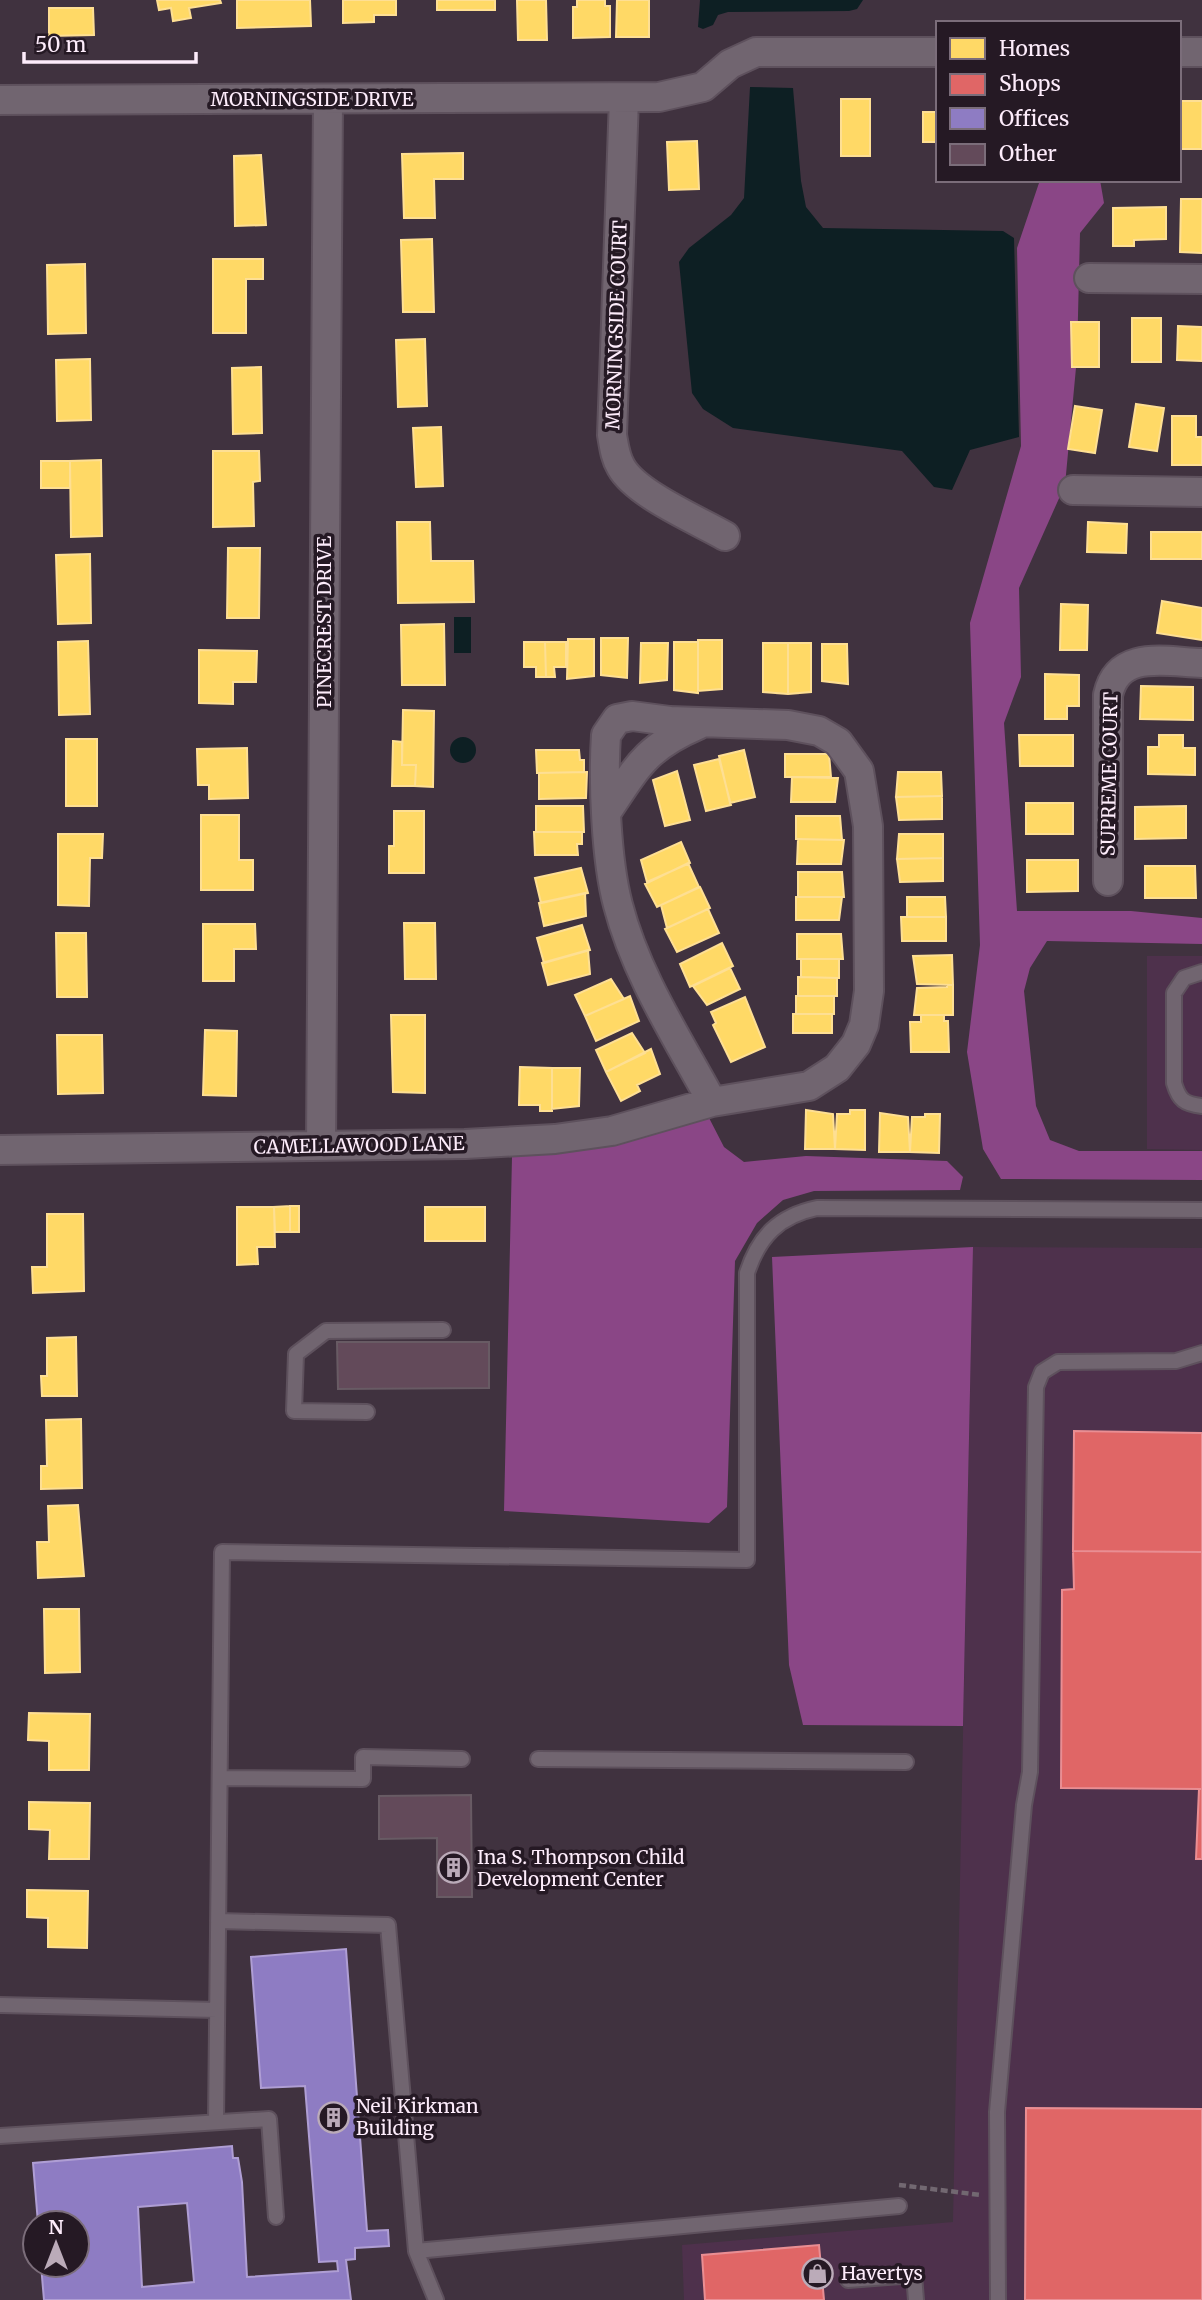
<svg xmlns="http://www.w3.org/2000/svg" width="1202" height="2300" font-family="Merriweather,serif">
<rect width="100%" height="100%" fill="#40323f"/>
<path fill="#4e314c" d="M 1147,956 L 1202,956 L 1202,1150 L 1147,1149 Z
M 973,1247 L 1202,1248 L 1202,2300 L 684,2300 L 682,2245 L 953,2222 Z"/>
<path fill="#8a4686" d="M 1040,180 L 1100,180 L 1104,203 L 1080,233 L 1077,357 L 1065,485 L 1019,588 L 1021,677 L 1004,723 L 1017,911 L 1131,911 L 1202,918 L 1202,944 L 1047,941 L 1030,968 L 1024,991 L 1036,1106 L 1050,1140 L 1079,1151 L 1202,1151 L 1202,1180 L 1001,1179 L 983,1149 L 967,1052 L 980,945 L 970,623 L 1021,446 L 1017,248 Z
M 707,1114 L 724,1147 L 744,1162 L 806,1156 L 947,1161 L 963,1177 L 960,1190 L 814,1191 L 783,1200 L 757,1223 L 735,1261 L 727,1507 L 709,1523 L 504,1511 L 512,1157 L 616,1145 Z
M 973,1247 L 963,1726 L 803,1725 L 789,1665 L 772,1257 Z"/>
<path fill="#0d1f23" d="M 700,0 L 863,0 L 857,9 L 849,11 L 728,12 L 718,15 L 713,25 L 703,29 L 698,27 Z
M 750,87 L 793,88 L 801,181 L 806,207 L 823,228 L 1003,231 L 1014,238 L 1019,437 L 970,450 L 952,490 L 934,487 L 902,451 L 733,428 L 703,409 L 692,393 L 679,262 L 689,248 L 731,215 L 744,198 Z
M 454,617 L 471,617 L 471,653 L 454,653 Z
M450 750a13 13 0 1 1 26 0a13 13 0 1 1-26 0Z"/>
<path fill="#ffd966" stroke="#fedf93" stroke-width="2" d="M 157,0 L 220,0 L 221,3 L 189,8 L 191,18 L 173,21 L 171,8 L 159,10 Z
M 237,0 L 310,0 L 311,26 L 237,28 Z
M 343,0 L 396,0 L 396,15 L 374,15 L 374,22 L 343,23 Z
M 437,0 L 495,0 L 495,10 L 437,10 Z
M 517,0 L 546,0 L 547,40 L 518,40 Z
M 577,0 L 605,0 L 605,6 L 610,6 L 610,37 L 573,38 L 573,7 L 577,7 Z
M 617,0 L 649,0 L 649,37 L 616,37 Z
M 49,8 L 93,8 L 94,35 L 49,36 Z
M 841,99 L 870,99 L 870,156 L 841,156 Z
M 1179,101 L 1202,101 L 1202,149 L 1179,149 Z
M 923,112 L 938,112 L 938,142 L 923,142 Z
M 697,141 L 699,189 L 669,190 L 667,142 Z
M 463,153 L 463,179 L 434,179 L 435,218 L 404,218 L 402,154 Z
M 261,155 L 266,225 L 235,226 L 234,156 Z
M 1181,199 L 1202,199 L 1202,253 L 1180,252 Z
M 1166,207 L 1166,239 L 1134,240 L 1134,246 L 1113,246 L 1113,208 Z
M 432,239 L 434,312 L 403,312 L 401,240 Z
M 213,259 L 263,259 L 263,279 L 246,279 L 246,333 L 213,333 Z
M 85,264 L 86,333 L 48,334 L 47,265 Z
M 1132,318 L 1161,318 L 1161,362 L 1132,362 Z
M 1071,322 L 1099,322 L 1099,367 L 1072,367 Z
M 1178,326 L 1202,327 L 1202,361 L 1177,360 Z
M 425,339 L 427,406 L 398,407 L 396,340 Z
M 90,359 L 91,420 L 57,421 L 56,360 Z
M 261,367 L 262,433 L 233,434 L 232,368 Z
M 1136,404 L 1164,408 L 1157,451 L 1129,447 Z
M 1075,406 L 1102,410 L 1095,453 L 1068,449 Z
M 1172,416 L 1196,416 L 1196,437 L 1202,437 L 1202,465 L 1172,465 Z
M 441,427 L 443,486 L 416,487 L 413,428 Z
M 213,451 L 259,451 L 260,481 L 253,482 L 254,526 L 213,527 Z
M 101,460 L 102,536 L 71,537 L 70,461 Z
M 41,461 L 70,461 L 70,488 L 41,488 Z
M 397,522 L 430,522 L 431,561 L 473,561 L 474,602 L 398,603 Z
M 1088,522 L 1127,524 L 1126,553 L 1087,552 Z
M 1151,532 L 1202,532 L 1202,559 L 1151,559 Z
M 228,548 L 260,548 L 259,618 L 227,618 Z
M 90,554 L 91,623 L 58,624 L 56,555 Z
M 1162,601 L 1202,608 L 1202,640 L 1157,633 Z
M 1061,604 L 1088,605 L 1087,650 L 1060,650 Z
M 444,624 L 445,685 L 402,685 L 401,625 Z
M 601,638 L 628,638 L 627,678 L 601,675 Z
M 568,639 L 594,639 L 594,676 L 567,679 Z
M 698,640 L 722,640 L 722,689 L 698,691 Z
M 88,641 L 90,714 L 59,715 L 58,642 Z
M 524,642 L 545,642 L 546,677 L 536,677 L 536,667 L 524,667 Z
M 545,642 L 566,642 L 566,667 L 554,667 L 555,677 L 546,677 Z
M 674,642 L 698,642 L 698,693 L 674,690 Z
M 641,643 L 668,643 L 667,680 L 640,683 Z
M 763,643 L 788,643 L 788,694 L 763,692 Z
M 788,643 L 811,643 L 811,692 L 788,694 Z
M 822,644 L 847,644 L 848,684 L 822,681 Z
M 199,650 L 257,651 L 256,682 L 233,682 L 233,704 L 199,703 Z
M 1045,674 L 1079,675 L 1079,706 L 1067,706 L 1067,719 L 1045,719 Z
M 1141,686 L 1193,687 L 1193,720 L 1140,719 Z
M 403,710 L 434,711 L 433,787 L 415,786 L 416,765 L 402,765 Z
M 1019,735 L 1073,735 L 1073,766 L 1020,766 Z
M 1159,735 L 1183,735 L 1183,748 L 1195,748 L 1195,775 L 1148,774 L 1148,747 L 1159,747 Z
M 66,739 L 97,739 L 97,806 L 66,806 Z
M 393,741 L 402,742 L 402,765 L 416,765 L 415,786 L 392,786 Z
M 247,748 L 248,798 L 209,799 L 209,785 L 198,785 L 197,749 Z
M 536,750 L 579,750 L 580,760 L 584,760 L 584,772 L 537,773 Z
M 744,750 L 755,797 L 730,803 L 719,756 Z
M 785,754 L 829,754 L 831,777 L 785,777 Z
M 719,759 L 731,805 L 706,811 L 694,765 Z
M 677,771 L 690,820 L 665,826 L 653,780 Z
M 587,772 L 586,798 L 539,799 L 539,773 Z
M 898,772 L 941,772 L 942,796 L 896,797 Z
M 792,777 L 838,778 L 835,802 L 791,802 Z
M 942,796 L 942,819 L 899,820 L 896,797 Z
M 1026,803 L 1073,803 L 1073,834 L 1026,834 Z
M 536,806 L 583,806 L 584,832 L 536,832 Z
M 1186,806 L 1186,838 L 1135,839 L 1135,807 Z
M 394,811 L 424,811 L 424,873 L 389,873 L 389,846 L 394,846 Z
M 201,815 L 239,815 L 239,860 L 253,860 L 253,890 L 201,890 Z
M 796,816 L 840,816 L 842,840 L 796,839 Z
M 534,832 L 582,832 L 582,844 L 577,844 L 578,855 L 535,855 Z
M 58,834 L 103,834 L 102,858 L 90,858 L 89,906 L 58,905 Z
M 899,834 L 943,834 L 943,858 L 897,859 Z
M 798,839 L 844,840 L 841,864 L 797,864 Z
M 681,842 L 690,863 L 647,882 L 641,860 Z
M 943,858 L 943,881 L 900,882 L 897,859 Z
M 1027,860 L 1078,860 L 1078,891 L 1027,892 Z
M 688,863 L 699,887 L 657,907 L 645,884 Z
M 1145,866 L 1195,866 L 1196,898 L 1145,898 Z
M 581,868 L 588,893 L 541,903 L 535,878 Z
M 798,872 L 842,872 L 844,897 L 798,897 Z
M 700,887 L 710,908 L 667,928 L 661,905 Z
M 585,893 L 586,916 L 544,926 L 539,903 Z
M 796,897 L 842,897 L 839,920 L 796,920 Z
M 907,897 L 945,897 L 946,917 L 907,917 Z
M 708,909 L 719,933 L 677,952 L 665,929 Z
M 901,917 L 946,917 L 946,941 L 902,941 Z
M 404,923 L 435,923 L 436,979 L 405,979 Z
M 203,924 L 255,924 L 256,949 L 234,949 L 234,981 L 203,981 Z
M 582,925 L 590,950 L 544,963 L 537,938 Z
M 56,933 L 86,933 L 87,997 L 57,997 Z
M 797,934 L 841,934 L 843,959 L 797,959 Z
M 722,943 L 733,966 L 690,987 L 680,964 Z
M 588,950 L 590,974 L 548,985 L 542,963 Z
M 952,955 L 953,985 L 917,984 L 913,956 Z
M 801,959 L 839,959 L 839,978 L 801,977 Z
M 730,968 L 740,989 L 707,1005 L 693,986 Z
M 798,977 L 837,978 L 837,996 L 798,996 Z
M 611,979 L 624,999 L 585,1016 L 575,995 Z
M 947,985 L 953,985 L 953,1015 L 914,1015 L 917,988 L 947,987 Z
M 630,996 L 639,1021 L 596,1041 L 585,1016 Z
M 796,996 L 834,996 L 834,1014 L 796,1014 Z
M 745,997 L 765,1047 L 731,1062 L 713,1025 L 716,1023 L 711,1012 Z
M 793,1014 L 832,1014 L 832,1033 L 793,1033 Z
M 391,1015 L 425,1015 L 425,1093 L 393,1092 Z
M 921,1015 L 944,1015 L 944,1021 L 948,1021 L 949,1052 L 911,1052 L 910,1022 L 921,1022 Z
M 205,1030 L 237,1031 L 236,1096 L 203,1095 Z
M 632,1033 L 645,1053 L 606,1072 L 596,1050 Z
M 57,1035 L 102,1035 L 103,1093 L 58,1094 Z
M 651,1049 L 660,1074 L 637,1085 L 640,1091 L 621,1101 L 606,1072 Z
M 520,1067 L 552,1068 L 552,1111 L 540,1111 L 540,1105 L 519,1105 Z
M 552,1068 L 580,1068 L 579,1106 L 552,1109 Z
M 806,1110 L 833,1114 L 835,1149 L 805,1149 Z
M 850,1110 L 865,1110 L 865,1150 L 835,1149 L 837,1114 L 850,1114 Z
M 880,1113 L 908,1117 L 910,1152 L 879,1152 Z
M 925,1114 L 940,1114 L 939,1153 L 910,1152 L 912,1117 L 925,1117 Z
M 290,1206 L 290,1232 L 275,1232 L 274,1207 Z
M 290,1206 L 299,1206 L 299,1232 L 290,1232 Z
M 237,1207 L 274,1207 L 275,1247 L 257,1247 L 258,1264 L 237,1265 Z
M 425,1207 L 485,1207 L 485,1241 L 425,1241 Z
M 47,1214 L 83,1214 L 84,1291 L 33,1293 L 32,1267 L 47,1267 Z
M 76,1337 L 77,1396 L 42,1396 L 41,1376 L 47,1376 L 47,1338 Z
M 81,1419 L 82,1488 L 41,1489 L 41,1466 L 47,1466 L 46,1420 Z
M 78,1505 L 84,1576 L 38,1578 L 37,1542 L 49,1542 L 48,1506 Z
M 44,1609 L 79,1609 L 80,1672 L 45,1673 Z
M 29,1713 L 90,1714 L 89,1770 L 49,1770 L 49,1741 L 28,1740 Z
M 29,1802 L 90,1803 L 89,1859 L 49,1859 L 50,1830 L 29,1829 Z
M 27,1890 L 88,1891 L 87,1948 L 48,1947 L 48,1918 L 27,1917 Z"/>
<path fill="#e06666" stroke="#e98e93" stroke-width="2" d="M 1074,1431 L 1202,1433 L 1202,1552 L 1073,1551 Z
M 1073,1551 L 1202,1552 L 1202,1789 L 1061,1788 L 1062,1590 L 1074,1589 Z
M 1199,1789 L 1202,1789 L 1202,1859 L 1196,1859 Z
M 1026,2108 L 1202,2109 L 1202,2300 L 1025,2300 Z
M 819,2245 L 824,2300 L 705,2300 L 702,2255 Z"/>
<path fill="#8e7cc3" stroke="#af9ed4" stroke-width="2" fill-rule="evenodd" d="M 346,1949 L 367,2231 L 388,2230 L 389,2246 L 355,2248 L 355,2259 L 346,2260 L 351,2300 L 44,2300 L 41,2265 L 77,2265 L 77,2223 L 38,2223 L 33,2163 L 232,2146 L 233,2158 L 238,2158 L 242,2182 L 247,2277 L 338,2271 L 337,2261 L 319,2262 L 305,2086 L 261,2088 L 251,1957 ZM 187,2203 L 194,2282 L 142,2287 L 138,2207 Z"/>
<path fill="#634a5a" stroke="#685b64" stroke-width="2" d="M 337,1342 L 489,1342 L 489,1388 L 338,1389 Z
M 471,1795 L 472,1897 L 437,1897 L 437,1838 L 379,1839 L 379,1796 Z"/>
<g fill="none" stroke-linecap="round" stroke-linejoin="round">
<defs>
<path id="lane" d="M 1202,972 L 1184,978 L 1174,993 L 1174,1083 C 1179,1100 1184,1104 1202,1106
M 367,1412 L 294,1411 L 296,1354 L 326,1331 L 443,1330
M 538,1759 L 906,1762
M 220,1778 L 363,1779 L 363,1757 L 462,1759
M 218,1921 L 388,1925 L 416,2251 L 436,2300
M 0,2005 L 217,2010
M 216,2122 L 222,1552 L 747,1560 L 747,1273 C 759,1236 779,1216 817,1208 L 1202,1210
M 0,2136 L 269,2119 L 276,2217
M 416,2251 L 899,2206
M 848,2280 L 914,2275 L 916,2300
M 998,2300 L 997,2112 L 1024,1805 L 1030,1772 L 1036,1387 L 1042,1372 L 1058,1362 L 1176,1361 L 1202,1353"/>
<path id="street" d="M 1179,52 L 1202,52
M 624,98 L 612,435 C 614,446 615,457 621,467 C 636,494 697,520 725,536
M 0,100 L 659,97 L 703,87 L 730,64 L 756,52 L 938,52
M 1089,278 L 1202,279
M 1073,490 L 1202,492
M 608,810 C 638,765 647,747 698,725
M 1108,881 L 1108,695 C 1118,649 1166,662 1202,663
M 321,1146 L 328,99
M 0,1150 L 465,1144 L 555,1139 L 612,1131 L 712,1102 L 809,1086 L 837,1068 L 856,1044 L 864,1025 L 869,991 L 868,826 L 859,771 L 838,742 L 819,731 L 788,725 L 670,721 L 632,716 L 617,719 L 606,735 C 603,782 606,860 618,905 C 636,975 678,1039 712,1102"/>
</defs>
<use href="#lane" stroke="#5e515d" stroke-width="18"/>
<use href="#street" stroke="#5e515d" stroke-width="32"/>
<path stroke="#726871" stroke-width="4.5" stroke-dasharray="7 3.5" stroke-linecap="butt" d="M 899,2185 L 981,2195"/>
<use href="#lane" stroke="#716570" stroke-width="14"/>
<use href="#street" stroke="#716570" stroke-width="28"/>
</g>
<defs>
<symbol id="building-ring" viewBox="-11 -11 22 22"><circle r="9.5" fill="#251924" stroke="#bbabb9" stroke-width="1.5"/><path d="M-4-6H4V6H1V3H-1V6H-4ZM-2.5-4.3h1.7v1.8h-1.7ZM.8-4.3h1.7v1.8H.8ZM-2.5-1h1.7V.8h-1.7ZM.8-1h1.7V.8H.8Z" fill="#bbabb9"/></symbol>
<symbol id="shop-ring" viewBox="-11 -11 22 22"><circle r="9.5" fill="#251924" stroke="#bbabb9" stroke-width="1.5"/><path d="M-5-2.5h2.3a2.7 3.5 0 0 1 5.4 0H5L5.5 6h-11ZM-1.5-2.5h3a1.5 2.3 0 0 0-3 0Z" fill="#bbabb9"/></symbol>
</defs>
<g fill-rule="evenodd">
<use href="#building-ring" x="436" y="1850" width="35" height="35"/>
<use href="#building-ring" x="316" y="2100" width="35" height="35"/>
<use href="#shop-ring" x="800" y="2256" width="35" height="35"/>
</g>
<g text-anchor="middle" stroke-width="7" stroke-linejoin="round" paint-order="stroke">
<g font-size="19" fill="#fdecfb" stroke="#251924">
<text x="312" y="106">MORNINGSIDE DRIVE</text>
<text transform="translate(616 325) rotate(-88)" y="7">MORNINGSIDE COURT</text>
<text transform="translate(324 622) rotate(-90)" y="7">PINECREST DRIVE</text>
<text transform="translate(1109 774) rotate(-89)" y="7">SUPREME COURT</text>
<text transform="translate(359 1145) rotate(-1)" y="7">CAMELLAWOOD LANE</text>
</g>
<g font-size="19" fill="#fdecfb" stroke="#251924" text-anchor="start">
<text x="477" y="1864">Ina S. Thompson Child<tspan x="477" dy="22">Development Center</tspan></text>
<text x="356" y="2113">Neil Kirkman<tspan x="356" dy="22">Building</tspan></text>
<text x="841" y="2280">Havertys</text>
</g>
</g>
<rect x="936" y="21" width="245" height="161" fill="#251924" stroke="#7b6d7a" stroke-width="2"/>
<rect x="950" y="38" width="35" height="21" fill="#ffd966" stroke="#7b6d7a" stroke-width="2"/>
<text x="999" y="56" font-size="21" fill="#fdecfb">Homes</text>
<rect x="950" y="74" width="35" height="21" fill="#e06666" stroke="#7b6d7a" stroke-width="2"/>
<text x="999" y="91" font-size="21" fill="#fdecfb">Shops</text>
<rect x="950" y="108" width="35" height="21" fill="#8e7cc3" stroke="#7b6d7a" stroke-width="2"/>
<text x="999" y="126" font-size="21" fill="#fdecfb">Offices</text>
<rect x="950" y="144" width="35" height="21" fill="#634a5a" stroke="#7b6d7a" stroke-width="2"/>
<text x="999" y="161" font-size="21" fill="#fdecfb">Other</text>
<g transform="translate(56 2244)"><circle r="33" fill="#251924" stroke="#7b6d7a" stroke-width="2"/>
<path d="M0-5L12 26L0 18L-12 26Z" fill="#bbabb9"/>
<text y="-10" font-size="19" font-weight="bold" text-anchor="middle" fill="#fdecfb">N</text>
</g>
<path d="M24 52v10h172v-10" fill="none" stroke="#fdecfb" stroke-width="3.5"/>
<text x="35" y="52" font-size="21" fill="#fdecfb" stroke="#251924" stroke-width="5" paint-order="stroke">50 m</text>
</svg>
